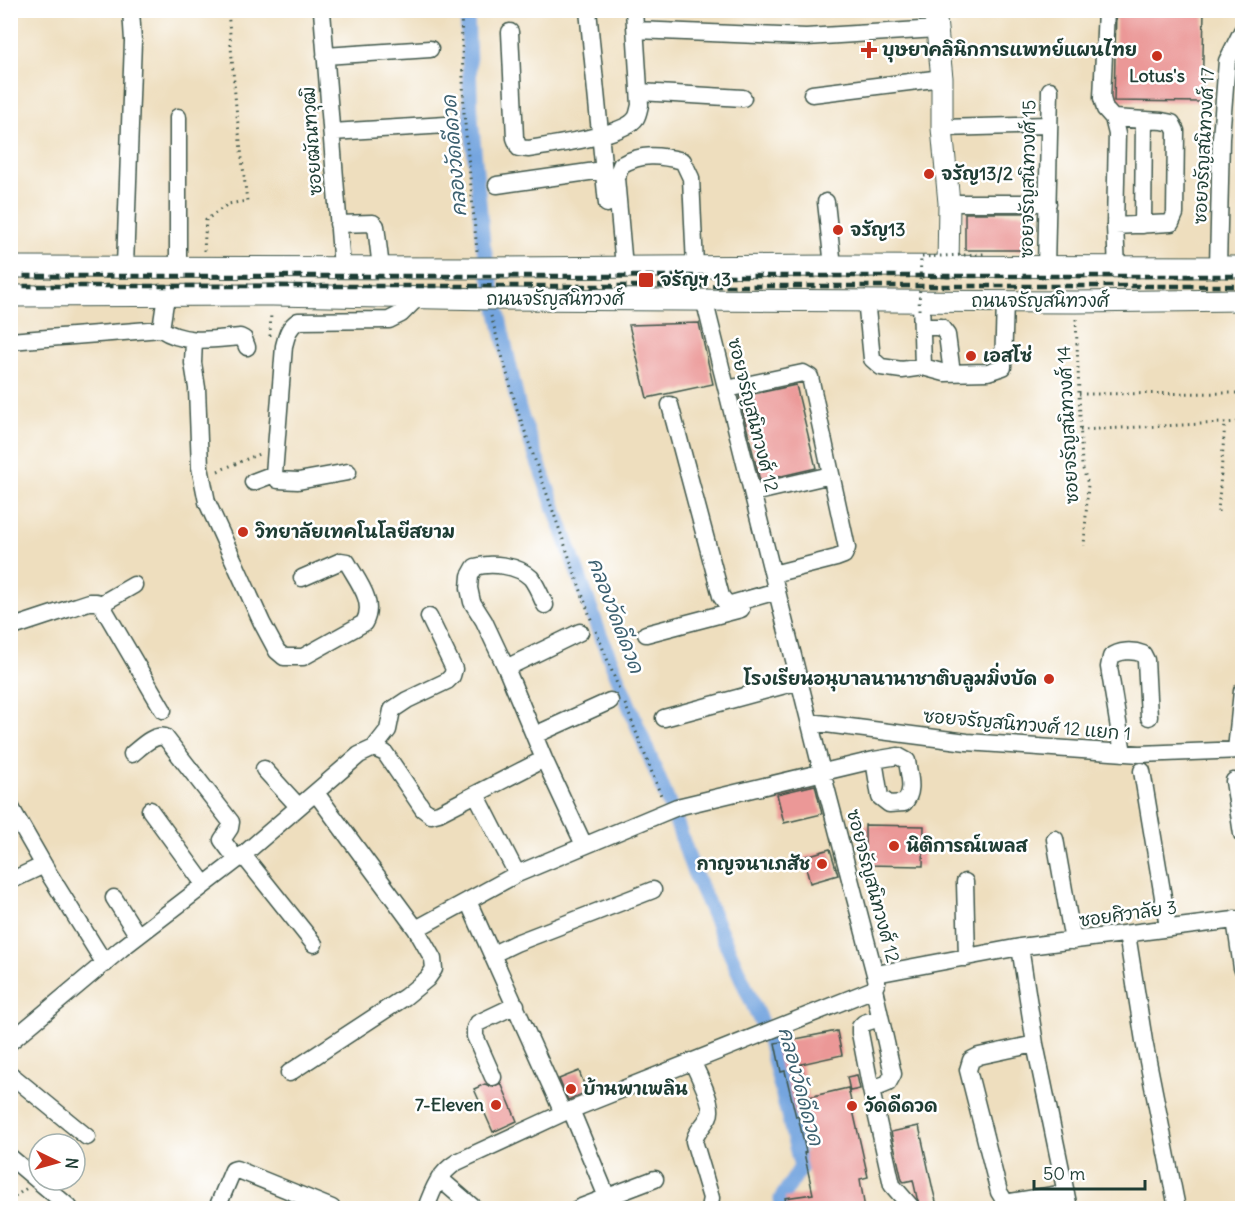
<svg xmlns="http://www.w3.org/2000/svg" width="1253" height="1219" font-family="Delius,'Playpen Sans Thai',sans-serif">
<rect width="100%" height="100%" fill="#fff"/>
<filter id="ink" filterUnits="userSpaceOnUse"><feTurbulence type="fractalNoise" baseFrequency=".0167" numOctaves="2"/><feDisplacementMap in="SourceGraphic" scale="12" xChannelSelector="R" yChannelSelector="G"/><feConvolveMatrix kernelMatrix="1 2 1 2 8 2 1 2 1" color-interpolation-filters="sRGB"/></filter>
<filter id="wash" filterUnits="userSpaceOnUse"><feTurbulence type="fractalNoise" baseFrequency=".008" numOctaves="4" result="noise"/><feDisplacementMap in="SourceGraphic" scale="24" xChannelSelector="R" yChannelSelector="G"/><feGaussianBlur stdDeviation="1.35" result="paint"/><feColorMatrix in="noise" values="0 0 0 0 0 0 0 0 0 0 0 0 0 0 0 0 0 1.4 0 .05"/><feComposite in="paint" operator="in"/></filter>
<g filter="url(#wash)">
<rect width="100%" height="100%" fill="#eedebe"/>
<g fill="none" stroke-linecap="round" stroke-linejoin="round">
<path stroke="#75a5df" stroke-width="15" d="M 467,10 L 471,118 L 483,244 L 519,409 L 598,629 L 676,821 L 693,870 L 769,1040 L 801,1167 L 781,1199 L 783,1208"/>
</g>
<g id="blocks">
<path fill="#eb9897" d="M 1116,10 L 1204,10 L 1202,102 L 1114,101 Z
M 965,213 L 1030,213 L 1030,250 L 965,250 Z
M 699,323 L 713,384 L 647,398 L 629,325 Z
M 796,385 L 816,468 L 760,481 L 739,397 Z
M 815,785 L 822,814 L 784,823 L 777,794 Z
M 865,825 L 924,826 L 923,866 L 865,865 Z
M 830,849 L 838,875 L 810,883 L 803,857 Z
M 837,1031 L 842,1055 L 801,1064 L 809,1097 L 848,1088 L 868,1177 L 860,1179 L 865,1209 L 787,1209 L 785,1198 L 813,1194 L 804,1153 L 806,1152 L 798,1116 L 796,1117 L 785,1071 L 781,1072 L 775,1043 Z
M 579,1071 L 587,1092 L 568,1100 L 559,1079 Z
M 857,1075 L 860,1089 L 850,1091 L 847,1077 Z
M 501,1083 L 517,1121 L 493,1132 L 474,1089 L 485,1084 L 492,1087 Z
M 919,1126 L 933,1190 L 938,1209 L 922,1209 L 917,1198 L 913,1180 L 904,1182 L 902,1180 L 891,1132 Z"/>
</g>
</g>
<g filter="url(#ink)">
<use href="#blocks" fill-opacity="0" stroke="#3e5549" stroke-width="1.5"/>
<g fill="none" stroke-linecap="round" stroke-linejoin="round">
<defs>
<path id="minor" d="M 588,10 L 607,204
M 1106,10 L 1102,98 L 1105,109 L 1113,118 L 1117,134 L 1115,226 L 1117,268
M 322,11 L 342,268
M 636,30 L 806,37 L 937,29
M 510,32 L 515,138 L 519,148 L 529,149 C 551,145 624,136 636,118 C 638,115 639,109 640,105 L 634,10
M 325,56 L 430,49
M 640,92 L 743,98
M 812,94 L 942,78
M 1113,118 L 1162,121 L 1172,123 L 1176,131 L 1175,214 L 1171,223 L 1115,226
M 942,128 L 1049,125
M 332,132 L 446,125
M 497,185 L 603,170
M 826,202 L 833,266
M 949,203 L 1048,203
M 338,224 L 373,223 L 376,226 L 381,268
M 1143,225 L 1144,120
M 125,266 L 133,41 L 131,10
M 178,267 L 178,117
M 624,267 L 616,178 L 621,165 C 642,153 659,155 683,161 L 691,178 L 695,266
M 1218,267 L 1221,138 L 1227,61 L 1242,31
M 1046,268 L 1050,90
M 866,299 L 872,359 L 881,367 L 902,370 L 923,367 L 945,373 L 988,372 L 1003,367 L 1005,301
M 921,301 L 923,367
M 922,327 L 941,327 L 947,335 L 952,373
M 161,329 L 166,296
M 194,340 L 193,363 L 197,388 L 200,467 L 207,502 L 262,623 L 277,651 L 284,657 L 303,657 L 364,623 C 376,602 358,582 347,562 L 341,561 L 302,578
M 10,341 L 161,329 C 185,345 214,339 240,337 L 244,339 L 247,347
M 727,389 L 803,373 L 810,377 L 847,548 L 844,555 L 836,558 L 773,574
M 670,405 L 721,596 L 726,603 L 731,604 L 777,591
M 274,474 L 278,480 L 298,481 L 348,472
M 253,482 L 274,474 L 284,346 C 287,335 288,328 298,321 L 389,320 L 401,314 L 417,298
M 753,493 L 831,475
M 101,604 L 134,585
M 545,605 C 541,596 537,586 531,578 C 518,565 491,562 475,567 L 470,576 L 469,588 L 472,602 L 484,621 L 506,668 L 544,759 L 584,845
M 10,628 L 89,602 L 96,602 L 101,604 L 163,710
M 646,634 L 741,609
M 506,668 L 580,632
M 664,718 L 800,681
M 810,722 L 967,742 L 1140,754 L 1242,750
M 535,735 L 610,701
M 374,748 L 388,730 L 392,710 L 407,700 L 447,681 L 452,676 L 454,669 L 429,617
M 1236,750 L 1242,691
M 1123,753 L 1109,667 L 1111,657 C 1119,650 1133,650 1143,654 L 1146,660 L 1149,717
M 132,754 C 141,747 153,734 165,737 L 231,822 L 230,828 L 222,840 L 237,860
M 264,769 L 298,806
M 1142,771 L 1168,927
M 1234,781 L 1242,834
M 476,794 L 517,874
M 10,806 L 49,874 L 105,964
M 150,810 L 204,884
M 1055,839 L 1073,941
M 243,855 L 314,944
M 10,881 L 44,865
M 965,882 L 967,958
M 114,898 L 138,936
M 468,901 L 563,1113
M 1235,919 L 1242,968
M 416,929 L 517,874 L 677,807 L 874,760 L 898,756 L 907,761 C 909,776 915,791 904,803 L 889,804 L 880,797 L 874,760
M 1127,934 L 1144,1041 L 1177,1208
M 1020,947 L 1035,1044 L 1069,1208
M 493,954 L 516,943 L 653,890
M 876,974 L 1020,947 L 1242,919
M 874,989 L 893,1074 L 888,1083 L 871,1090 L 892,1185 L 912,1208
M 10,1042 L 121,949 L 237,860 L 359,755 L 374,748 L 385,753 L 423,809 L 431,815 L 439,813 L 544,759
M 1035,1044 L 979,1056 L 971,1060 L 968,1070 L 999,1192 L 1004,1200 L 1011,1202 L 1066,1193
M 692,1061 C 697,1072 715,1106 709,1116 C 705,1125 696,1131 694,1141 L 711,1198 L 709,1208
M 289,1073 L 405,997 L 427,979 L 434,969 L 433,959 L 416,929 L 316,793
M 10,1074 L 87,1137
M 493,1077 L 475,1036 L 475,1028 L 478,1023 L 516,1005
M 871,1090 L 860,1033 L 860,1027 L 864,1023 L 880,1018
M 571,1110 L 607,1197
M 10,1157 L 69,1207
M 439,1178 L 474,1208
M 217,1208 L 233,1170 L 236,1169 L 332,1208
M 426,1208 C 433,1189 439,1173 457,1162 L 563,1113 L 874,989 L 877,982 L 822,772 L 704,299
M 579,1208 L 655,1179"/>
<path id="major" d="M 935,10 L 942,78 L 942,128 L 949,203 L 948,267
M 10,267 L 480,268 L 833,266 L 1242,267
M 10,296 L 272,295 L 492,299 L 1076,302 L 1242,300"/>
</defs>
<use href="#minor" stroke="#3e5549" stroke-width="19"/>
<use href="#major" stroke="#3e5549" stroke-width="23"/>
<path stroke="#3e5549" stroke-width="3" stroke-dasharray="1.5 4.5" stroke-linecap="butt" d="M 461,10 L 464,113 L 477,251
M 204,251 L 206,220 L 228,204 L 247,201 L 236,107 L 228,10
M 491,316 L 517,409 L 592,622
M 1076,319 L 1082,466 L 1088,484 L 1084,546
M 270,336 L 271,312
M 1079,394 L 1242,393
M 1080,430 L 1242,422
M 218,471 L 259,454 L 261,452
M 1218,512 L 1225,423
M 596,631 L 619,689
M 625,704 L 662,798
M 10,1200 L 27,1188"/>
<use href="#minor" stroke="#fff" stroke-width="16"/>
<use href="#major" stroke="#fff" stroke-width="21"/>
<path stroke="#1f3d34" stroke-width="4.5" stroke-dasharray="9 4.5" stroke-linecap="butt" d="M 10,276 L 1242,276
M 10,286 L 1242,286"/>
<path stroke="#3e5549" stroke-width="3" stroke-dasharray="1.5 4.5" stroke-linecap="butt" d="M 919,310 L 921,257 L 984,254"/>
</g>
</g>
<g fill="#c8321e" stroke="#fff" stroke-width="2">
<path d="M866 41h6v6h6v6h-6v6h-6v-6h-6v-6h6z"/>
<circle cx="1157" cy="56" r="6"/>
<circle cx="929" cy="174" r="6"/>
<circle cx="838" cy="230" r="6"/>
<rect x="638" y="272" width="16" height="16" rx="3"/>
<circle cx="971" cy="356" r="6"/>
<circle cx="243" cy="532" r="6"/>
<circle cx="1049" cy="679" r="6"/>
<circle cx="894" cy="846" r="6"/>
<circle cx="822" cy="864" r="6"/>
<circle cx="571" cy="1089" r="6"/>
<circle cx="496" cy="1105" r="6"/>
<circle cx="852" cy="1106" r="6"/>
</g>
<g text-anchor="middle" stroke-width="5" stroke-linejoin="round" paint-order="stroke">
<g font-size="18" font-weight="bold" fill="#1f3d34" stroke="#fff" text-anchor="start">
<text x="882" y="56">บุษยาคลินิกการแพทย์แผนไทย</text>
<text x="1157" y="82" text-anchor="middle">Lotus's</text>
<text x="941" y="180">จรัญ13/2</text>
<text x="850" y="236">จรัญ13</text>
<text x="660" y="286">จรัญฯ 13</text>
<text x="983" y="362">เอสโซ่</text>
<text x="255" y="538">วิทยาลัยเทคโนโลยีสยาม</text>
<text x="1037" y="685" text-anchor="end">โรงเรียนอนุบาลนานาชาติบลูมมิ่งบัด</text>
<text x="906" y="852">นิติการณ์เพลส</text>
<text x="810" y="870" text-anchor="end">กาญจนาเภสัช</text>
<text x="583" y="1095">บ้านพาเพลิน</text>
<text x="484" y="1111" text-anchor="end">7-Eleven</text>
<text x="864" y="1112">วัดดีดวด</text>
</g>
<g font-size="18" fill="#1f3d34" stroke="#fff">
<text transform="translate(312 141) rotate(-94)" y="6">ซอยฒัณฑวุฒิ</text>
<text transform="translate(1204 146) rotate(-87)" y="6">ซอยจรัญสนิทวงศ์ 17</text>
<text transform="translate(1028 179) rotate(-89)" y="6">ซอยจรัญสนิทวงศ์ 15</text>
<text x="555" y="305">ถนนจรัญสนิทวงศ์</text>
<text x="1040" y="307">ถนนจรัญสนิทวงศ์</text>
<text transform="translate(753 415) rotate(76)" y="6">ซอยจรัญสนิทวงศ์ 12</text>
<text transform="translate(1068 425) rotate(-93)" y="6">ซอยจรัญสนิทวงศ์ 14</text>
<text transform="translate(1027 725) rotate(5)" y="6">ซอยจรัญสนิทวงศ์ 12 แยก 1</text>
<text transform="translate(873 886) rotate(75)" y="6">ซอยจรัญสนิทวงศ์ 12</text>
<text transform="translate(1128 914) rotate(-8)" y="6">ซอยศิวาลัย 3</text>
</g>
<g font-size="20" font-style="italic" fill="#3d6170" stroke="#fff">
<text transform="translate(454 156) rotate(-95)" y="7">คลองวัดดีดวด</text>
<text transform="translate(616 615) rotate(69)" y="7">คลองวัดดีดวด</text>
<text transform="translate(801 1086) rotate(75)" y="7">คลองวัดดีดวด</text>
</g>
</g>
<rect width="1253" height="1219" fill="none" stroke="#fff" stroke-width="36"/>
<g transform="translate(57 1162) rotate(95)"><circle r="28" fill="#ffffff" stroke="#a5b1ae" stroke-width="1.5"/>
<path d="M0-4.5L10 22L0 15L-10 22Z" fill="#c8321e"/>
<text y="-9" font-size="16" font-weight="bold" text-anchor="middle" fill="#1f3d34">N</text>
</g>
<path d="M1034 1180v9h111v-9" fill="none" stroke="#1f3d34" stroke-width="3"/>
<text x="1043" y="1180" font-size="18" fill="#1f3d34" stroke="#ffffff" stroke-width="4.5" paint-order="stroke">50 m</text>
</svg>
